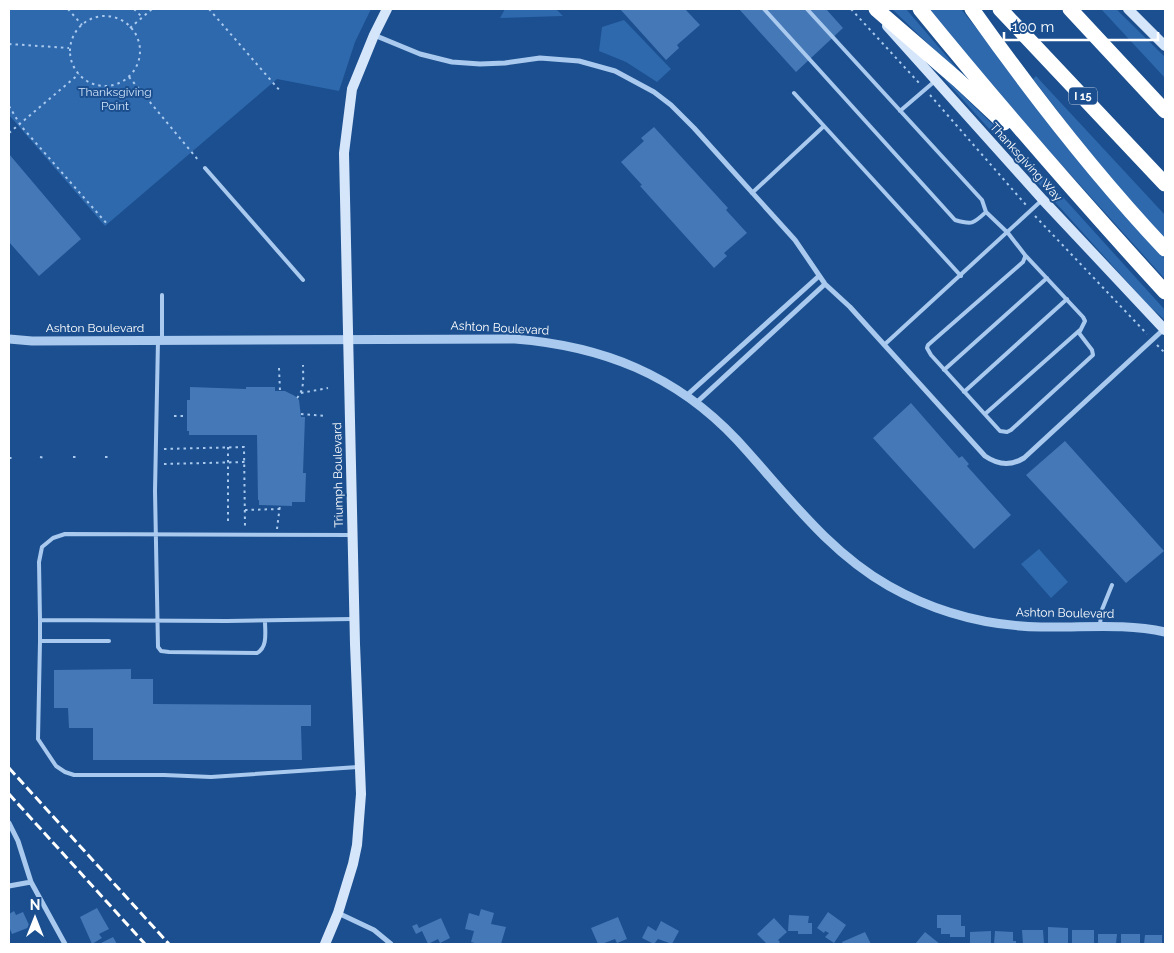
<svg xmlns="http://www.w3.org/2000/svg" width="1174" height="953" font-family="Raleway,sans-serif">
<rect width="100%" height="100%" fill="#1b4f8f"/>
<path fill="#2e69ad" d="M 9,9 L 371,9 L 355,42 L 339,91 L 277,79 L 105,226 L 9,115 Z
M 505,9 L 556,9 L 563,16 L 500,18 Z
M 892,9 L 906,9 L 973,87 Z
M 924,9 L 961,9 L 1146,239 L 1165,259 L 1165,279 L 948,39 Z
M 1101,9 L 1116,9 L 1165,57 L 1165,78 Z
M 624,20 L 671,69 L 657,82 L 626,62 L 599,51 L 602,27 Z
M 1036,76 L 1165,215 L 1165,242 L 1089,152 L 1033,79 Z
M 946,79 L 1034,165 L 1165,310 L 1165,320 L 1148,305 L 945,80 Z
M 1039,549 L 1068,582 L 1051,598 L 1021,564 Z"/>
<path fill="#4478b7" d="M 620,9 L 685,9 L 700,25 L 677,45 L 679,48 L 666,60 Z
M 739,9 L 826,9 L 843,28 L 796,72 Z
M 654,127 L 728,208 L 726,210 L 747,233 L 724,253 L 727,256 L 714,268 L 640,186 L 642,185 L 621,162 L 644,141 L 641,138 Z
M 9,154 L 81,239 L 39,276 L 9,242 Z
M 190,387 L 246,389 L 246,387 L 275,387 L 275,391 L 285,391 L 295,396 L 299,400 L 301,417 L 305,417 L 303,473 L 306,473 L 305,502 L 292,502 L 292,506 L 259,505 L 259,500 L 258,500 L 257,435 L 189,435 L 189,431 L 187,431 L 187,400 L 190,400 Z
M 911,403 L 959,458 L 962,456 L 969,464 L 967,466 L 1011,515 L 974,549 L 873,438 Z
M 1065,441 L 1164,551 L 1126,583 L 1026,475 Z
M 131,669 L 131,679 L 153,679 L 153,704 L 311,705 L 311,726 L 301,726 L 302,760 L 93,760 L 93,728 L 69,728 L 68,708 L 54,708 L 54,670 Z
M 97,908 L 109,929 L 99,934 L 102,938 L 92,944 L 80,917 Z
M 481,909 L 494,913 L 491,924 L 506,927 L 501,944 L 478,944 L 471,942 L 474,931 L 465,929 L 469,913 L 479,916 Z
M 14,911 L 16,915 L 23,912 L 30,927 L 12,934 L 9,927 L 9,914 Z
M 828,912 L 846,925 L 834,943 L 825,937 L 829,933 L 825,931 L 824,933 L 817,928 Z
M 789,915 L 809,916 L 808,923 L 812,923 L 812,934 L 798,934 L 798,931 L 788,931 Z
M 937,915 L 961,915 L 961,926 L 965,926 L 965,937 L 950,937 L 950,934 L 941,934 L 941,928 L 937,928 Z
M 618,917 L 627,939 L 617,943 L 615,939 L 602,944 L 598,944 L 591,928 Z
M 441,918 L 450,938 L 440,943 L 438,939 L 428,944 L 422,931 L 416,934 L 412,926 L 417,924 L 419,928 Z
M 774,918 L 787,932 L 778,940 L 780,942 L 778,944 L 767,944 L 757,934 Z
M 661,921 L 679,931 L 672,944 L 658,939 L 654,944 L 642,938 L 648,926 L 656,931 Z
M 1048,927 L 1068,928 L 1068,944 L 1048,944 Z
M 1022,930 L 1043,930 L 1044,944 L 1023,944 Z
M 1072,930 L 1094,930 L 1094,944 L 1072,944 Z
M 991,931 L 991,944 L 970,944 L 970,932 Z
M 995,931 L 1013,932 L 1013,941 L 1016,941 L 1016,944 L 994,944 Z
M 865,932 L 871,944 L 843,944 L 842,942 Z
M 925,932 L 940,944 L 915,944 Z
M 1098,934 L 1117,934 L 1116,944 L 1098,944 Z
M 1121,934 L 1140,934 L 1140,944 L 1121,944 Z
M 1145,935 L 1162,935 L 1162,944 L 1144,944 Z
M 113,937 L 117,944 L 99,944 Z"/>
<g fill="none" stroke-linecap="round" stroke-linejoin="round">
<path stroke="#a9c9ee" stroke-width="2" stroke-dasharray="2.5 4" stroke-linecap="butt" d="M 68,9 L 82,25
M 134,9 L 142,17
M 209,9 L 281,92
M 851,9 L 920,84
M70 51a35 35 0 1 1 70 0a35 35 0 1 1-70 0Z
M 130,28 L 152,9
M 9,44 L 69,48
M 129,77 L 199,161
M 930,95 L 1026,205
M 9,106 L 21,126 L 108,225
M 9,133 L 79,74
M 1035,216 L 1147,334
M 1157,345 L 1165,353
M 279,368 L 280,391
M 301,393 L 328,388
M 297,398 C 305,389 303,376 303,365
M 301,414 L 325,416
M 174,416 L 187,416
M 228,447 L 228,521
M 164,449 L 244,447 L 245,527
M 40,457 L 46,458
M 73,457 L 79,457
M 105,457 L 111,457
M 9,458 L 13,458
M 164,464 L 245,462
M 245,510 L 280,509
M 277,529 L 280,505"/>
<path stroke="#a9c9ee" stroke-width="4" d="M 764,9 L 955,220 C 972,225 973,224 986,212
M 807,9 L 982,200 L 986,212 L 1008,233 L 1025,255 L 1025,257 L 1023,262 L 928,345 L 927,348 L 931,355 L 1000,431 L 1007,432 L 1011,430 L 1093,355 L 1092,350 L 1079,333 L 1085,321 L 1083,317 L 1025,255
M 900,111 L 935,81
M 824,126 L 961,276
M 205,168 L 303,280
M 752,193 L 824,126 L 794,93
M 162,295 L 162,340
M 158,340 L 155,491 L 158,647 L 161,651 L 169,652 L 257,653 C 268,647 265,632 265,621
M 884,345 L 1041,201
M 944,370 L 1047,278
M 964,392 L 1067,299
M 985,414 L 1080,330
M 352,619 L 227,621 L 40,620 L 39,562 L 42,547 L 53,538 L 65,534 L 352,535
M 1100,626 L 1101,612 L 1112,585
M 40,641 L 40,620
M 109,641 L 40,641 L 38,739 L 56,766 L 65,772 L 74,775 L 164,775 L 211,777 L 358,767"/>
<path stroke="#a9c9ee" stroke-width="5" d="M 374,35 L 420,54 L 452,62 L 480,64 L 505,63 L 540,58 L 579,61 L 615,71 L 654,92 L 671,105 L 694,128 L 795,240 L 825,284 L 850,307 L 985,456 C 998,465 1011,466 1024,458 L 1164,329
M 686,396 L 819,276
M 696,403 L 825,284
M 9,823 L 18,841 L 31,882 L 65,944
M 9,886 L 31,882
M 338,913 L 374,930 L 391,944"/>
<path stroke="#a9c9ee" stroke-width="9" d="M 9,339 L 32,341 L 515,339 C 603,346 676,375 737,440 C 785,492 826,550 889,586 C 935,612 988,626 1041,627 C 1083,628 1124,623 1165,632"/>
<path stroke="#d6e6fa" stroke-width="10" d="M 1128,9 L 1165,46
M 887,26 L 1043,200 L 1165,330
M 325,944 L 338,913 L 353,864 L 357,845 L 361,794 L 355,644 L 344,153 L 352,89 L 374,35 L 387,9"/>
<path stroke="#fff" stroke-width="15" d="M 876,9 L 958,80 L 1004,123
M 920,9 C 999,106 1081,200 1165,292
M 972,9 C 1031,92 1095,175 1165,249
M 1000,9 L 1165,184
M 1070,9 L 1165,111"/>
<path stroke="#fff" stroke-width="3" stroke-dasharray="9 4" stroke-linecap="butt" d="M 9,768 L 169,944
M 9,794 L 145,944"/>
</g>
<g text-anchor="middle" stroke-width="4" stroke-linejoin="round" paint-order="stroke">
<rect fill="#1b4f8f" stroke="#bbcadd" stroke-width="1" x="1069" y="87.5" width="28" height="17" rx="4"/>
<g font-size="11" font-weight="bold" fill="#fff">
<text x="1083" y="100">I 15</text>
</g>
<g font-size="12" fill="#cfe3fa" stroke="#1b4f8f">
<text x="115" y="96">Thanksgiving<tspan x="115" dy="14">Point</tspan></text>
</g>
<g font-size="12" fill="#fff" stroke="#1b4f8f">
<text transform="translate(1026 162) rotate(48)" y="4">Thanksgiving Way</text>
<text x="95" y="332">Ashton Boulevard</text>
<text transform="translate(500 328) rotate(3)" y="4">Ashton Boulevard</text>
<text transform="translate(338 475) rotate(-91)" y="4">Triumph Boulevard</text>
<text transform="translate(1065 613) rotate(1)" y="4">Ashton Boulevard</text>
</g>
</g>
<rect width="1174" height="953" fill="none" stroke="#ffffff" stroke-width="20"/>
<g transform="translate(35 918)" stroke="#1b4f8f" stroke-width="4" paint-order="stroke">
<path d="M0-4L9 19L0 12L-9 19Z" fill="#ffffff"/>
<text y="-8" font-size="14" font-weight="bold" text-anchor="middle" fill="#ffffff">N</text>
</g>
<path d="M1004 32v8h154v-8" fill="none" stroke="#ffffff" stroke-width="2.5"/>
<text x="1012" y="32" font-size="15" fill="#ffffff" stroke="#1b4f8f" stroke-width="4" paint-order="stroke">100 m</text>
</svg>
